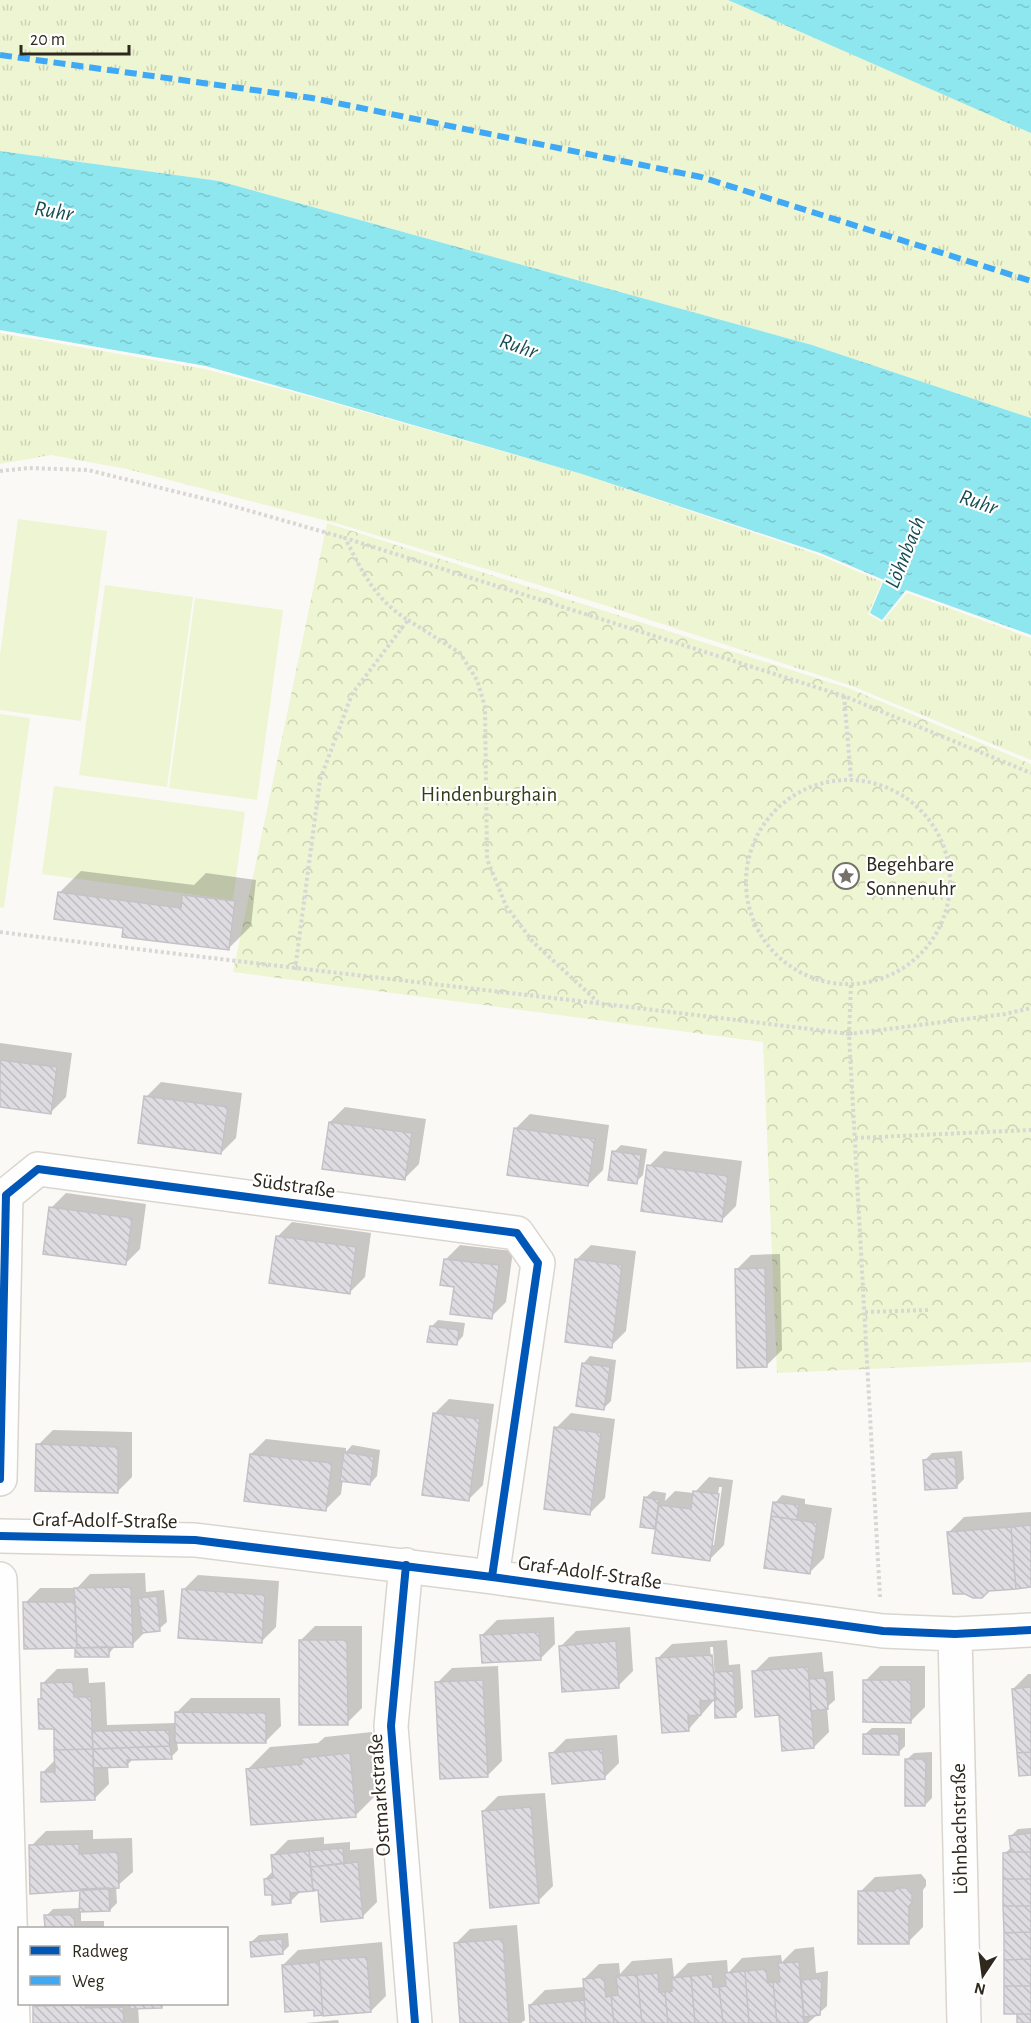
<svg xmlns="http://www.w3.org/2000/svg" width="1031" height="2023" font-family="'Alegreya Sans',sans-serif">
<defs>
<pattern id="grass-tufts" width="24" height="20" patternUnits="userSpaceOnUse" patternTransform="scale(1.5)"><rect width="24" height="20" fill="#edf5d2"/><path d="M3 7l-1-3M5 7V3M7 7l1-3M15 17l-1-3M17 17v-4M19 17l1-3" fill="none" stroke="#ccd2b4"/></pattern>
<pattern id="park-crowns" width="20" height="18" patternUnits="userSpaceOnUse" patternTransform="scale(1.5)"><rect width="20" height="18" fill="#edf5d2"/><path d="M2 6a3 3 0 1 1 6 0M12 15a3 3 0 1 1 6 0" fill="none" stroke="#ccd2b4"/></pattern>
<pattern id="water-ripples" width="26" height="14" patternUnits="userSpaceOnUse" patternTransform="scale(1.5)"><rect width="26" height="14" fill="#8ee6ee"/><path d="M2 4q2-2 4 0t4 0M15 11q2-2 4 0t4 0" fill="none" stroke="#7bc5cc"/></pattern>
<pattern id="building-back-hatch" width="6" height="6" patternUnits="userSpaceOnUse" patternTransform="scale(1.5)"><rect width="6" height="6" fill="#dedce1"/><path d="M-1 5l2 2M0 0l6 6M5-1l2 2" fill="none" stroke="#bfbdc1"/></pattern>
</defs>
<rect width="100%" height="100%" fill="#fbf9f6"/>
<path fill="url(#grass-tufts)" d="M 0,0 L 728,0 L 1031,133 L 1031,418 L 812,345 L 219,181 L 0,151 Z
M 0,333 L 205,369 L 312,397 L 582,474 L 819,555 L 882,582 L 868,614 L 882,622 L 907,593 L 1031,638 L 1031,760 L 852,686 L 601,604 L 339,524 L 127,469 L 51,455 L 0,464 Z"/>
<path fill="url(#park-crowns)" d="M 327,523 L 851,689 L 1031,764 L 1031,1362 L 777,1373 L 763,1042 L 233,972 Z"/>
<path fill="#edf5d2" d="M 18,519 L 107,531 L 81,721 L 0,710 L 0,655 Z
M 105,585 L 193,597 L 167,787 L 79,775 Z
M 195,598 L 283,610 L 257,800 L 169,788 Z
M 0,714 L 30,718 L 4,908 L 0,907 Z
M 54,786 L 245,812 L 233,900 L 42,874 Z"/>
<path fill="url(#water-ripples)" d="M 728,0 L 1031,0 L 1031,133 L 1017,127 Z
M 0,151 L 219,181 L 812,345 L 1031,418 L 1031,635 L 906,590 L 882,620 L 870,613 L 884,580 L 820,553 L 582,474 L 313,396 L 206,366 L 0,330 Z"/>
<path fill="#0003" fill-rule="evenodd" d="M 81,871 L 194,885 L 206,873 L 256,880 L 251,926 L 229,948 L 125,927 L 59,893 Z
M 0,1043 L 72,1053 L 66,1097 L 51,1112 L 0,1106 Z
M 161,1082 L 242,1093 L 236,1138 L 221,1153 L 146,1097 Z
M 345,1107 L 426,1119 L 419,1164 L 404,1179 L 330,1122 Z
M 530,1114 L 609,1125 L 603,1170 L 588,1185 L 515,1129 Z
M 621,1145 L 647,1149 L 643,1175 L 636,1182 L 614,1152 Z
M 664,1151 L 742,1161 L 736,1206 L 721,1221 L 649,1166 Z
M 66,1193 L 146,1204 L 140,1249 L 125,1264 L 51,1208 Z
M 292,1222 L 371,1233 L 365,1277 L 350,1292 L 277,1237 Z
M 460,1245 L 513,1251 L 506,1302 L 491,1317 L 455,1286 L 445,1260 Z
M 591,1245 L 636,1251 L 626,1331 L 611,1346 L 576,1260 Z
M 780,1254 L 782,1350 L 767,1365 L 736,1270 L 751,1255 Z
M 438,1320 L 465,1323 L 463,1336 L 456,1344 L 431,1327 Z
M 590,1356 L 616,1360 L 611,1401 L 604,1408 L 583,1364 Z
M 449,1399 L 494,1404 L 483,1485 L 468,1500 L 434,1414 Z
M 571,1413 L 615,1419 L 605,1498 L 590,1513 L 556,1428 Z
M 53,1430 L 132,1432 L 132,1477 L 117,1492 L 38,1445 Z
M 266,1439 L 346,1448 L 346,1452 L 352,1445 L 380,1450 L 377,1476 L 370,1484 L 343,1479 L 341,1494 L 326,1509 L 251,1454 Z
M 962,1451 L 964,1479 L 957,1486 L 925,1460 L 932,1453 Z
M 709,1477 L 733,1480 L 724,1545 L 709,1560 L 657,1528 L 642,1525 L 645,1498 L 653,1491 L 666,1493 L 665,1501 L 675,1491 L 694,1493 ZM 719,1487 L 722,1487 L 714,1545 L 711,1545 Z
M 782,1495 L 805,1499 L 805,1504 L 832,1508 L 824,1558 L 809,1573 L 775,1503 Z
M 1031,1512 L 1031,1586 L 949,1532 L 964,1517 Z
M 145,1573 L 146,1592 L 164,1590 L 167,1622 L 159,1629 L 146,1631 L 132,1645 L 115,1646 L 108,1655 L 77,1649 L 25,1603 L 40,1588 L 77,1588 L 90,1574 Z
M 198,1575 L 279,1581 L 276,1627 L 261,1642 L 183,1590 Z
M 554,1617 L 555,1644 L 540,1659 L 482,1635 L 497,1620 Z
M 315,1626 L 362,1626 L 362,1708 L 347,1723 L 300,1641 Z
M 630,1627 L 633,1671 L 618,1686 L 561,1646 L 576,1631 Z
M 727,1640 L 729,1665 L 740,1664 L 743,1708 L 735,1715 L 716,1698 L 688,1730 L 657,1659 L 672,1644 ZM 710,1647 L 713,1647 L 715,1681 L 713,1681 Z
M 822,1652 L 824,1672 L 833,1671 L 835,1700 L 827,1707 L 829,1732 L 814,1747 L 781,1714 L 754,1672 L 769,1657 Z
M 498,1666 L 502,1761 L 487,1776 L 437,1683 L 452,1668 Z
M 880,1666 L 925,1666 L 925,1707 L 910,1722 L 865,1681 Z
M 88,1668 L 89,1683 L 105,1682 L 107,1725 L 176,1723 L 176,1713 L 191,1698 L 280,1698 L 281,1726 L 266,1741 L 177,1741 L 178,1750 L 171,1757 L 133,1759 L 127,1765 L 108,1766 L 109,1784 L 94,1799 L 42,1773 L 56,1759 L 55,1727 L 39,1700 L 43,1696 L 42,1684 L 57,1669 Z
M 1028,1674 L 1031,1674 L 1031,1773 L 1013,1689 Z
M 872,1728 L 905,1728 L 905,1746 L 898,1753 L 864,1735 Z
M 372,1732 L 377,1794 L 355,1816 L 248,1769 L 270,1747 L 318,1743 L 325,1737 Z
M 617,1735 L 619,1763 L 604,1778 L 551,1754 L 566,1739 Z
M 932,1752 L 932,1798 L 925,1805 L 906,1760 L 914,1753 Z
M 545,1793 L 553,1886 L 538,1901 L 483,1811 L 498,1796 Z
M 1031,1828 L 1031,2023 L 1018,2023 L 1004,1854 L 1012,1847 L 1010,1837 L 1018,1829 Z
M 93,1830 L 93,1839 L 132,1838 L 133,1872 L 116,1887 L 117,1903 L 110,1910 L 81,1911 L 81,1921 L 104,1921 L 104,1928 L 45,1928 L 46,1916 L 53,1909 L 81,1908 L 81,1889 L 31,1846 L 46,1831 Z
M 324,1837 L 324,1844 L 350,1842 L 350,1850 L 373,1848 L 377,1902 L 362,1917 L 319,1889 L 302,1890 L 290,1902 L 273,1893 L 265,1879 L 274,1870 L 273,1855 L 288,1840 Z
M 921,1874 L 926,1880 L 926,1886 L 923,1890 L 923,1927 L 908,1942 L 860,1892 L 875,1877 Z
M 517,1925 L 525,2020 L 521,2023 L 461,2023 L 455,1944 L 470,1929 Z
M 288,1933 L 289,1946 L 282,1953 L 251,1942 L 259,1935 Z
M 382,1942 L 386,1996 L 371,2011 L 315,2008 L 283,1965 L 298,1950 Z
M 814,1947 L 816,1973 L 828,1971 L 827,2006 L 808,2023 L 532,2023 L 530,2005 L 545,1990 L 585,1987 L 584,1979 L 599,1964 L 619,1963 L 620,1974 L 632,1961 L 672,1958 L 674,1977 L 688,1963 L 727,1960 L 728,1973 L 742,1958 L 781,1955 L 782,1962 L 795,1949 Z
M 37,2004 L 164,2004 L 161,2007 L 138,2007 L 139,2023 L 35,2023 L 34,2007 Z
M 338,2020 L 339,2023 L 305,2023 Z"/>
<path fill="url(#building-back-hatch)" stroke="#c5c2c7" stroke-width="1.5" d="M 58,892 L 181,908 L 182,895 L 235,901 L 229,950 L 122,937 L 123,928 L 54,919 Z
M 0,1060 L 57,1067 L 51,1114 L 0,1107 Z
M 144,1096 L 228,1107 L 221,1154 L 138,1143 Z
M 329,1122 L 412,1133 L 405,1180 L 322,1169 Z
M 514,1128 L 595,1139 L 588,1186 L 507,1175 Z
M 612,1151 L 641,1155 L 637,1184 L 608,1180 Z
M 647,1165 L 728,1176 L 722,1222 L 641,1211 Z
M 49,1207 L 132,1218 L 126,1265 L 43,1254 Z
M 276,1236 L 356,1247 L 350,1294 L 269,1283 Z
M 444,1259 L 499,1265 L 492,1319 L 450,1314 L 454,1287 L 440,1285 Z
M 575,1259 L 622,1265 L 612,1348 L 565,1342 Z
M 765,1268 L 767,1367 L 737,1368 L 735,1269 Z
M 430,1326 L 459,1330 L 457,1345 L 427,1342 Z
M 582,1363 L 610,1367 L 604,1410 L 576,1406 Z
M 433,1413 L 480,1419 L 469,1501 L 422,1495 Z
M 554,1427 L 601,1433 L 590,1515 L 544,1509 Z
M 36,1444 L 118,1447 L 118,1493 L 35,1491 Z
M 344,1452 L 374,1457 L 370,1485 L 340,1481 Z
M 250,1454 L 332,1463 L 326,1511 L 244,1501 Z
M 955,1457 L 957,1488 L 925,1490 L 923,1460 Z
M 693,1491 L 719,1494 L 710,1561 L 652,1553 L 659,1505 L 691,1509 Z
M 644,1497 L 659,1500 L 655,1529 L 640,1527 Z
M 773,1502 L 799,1505 L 797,1520 L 771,1516 Z
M 771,1516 L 817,1523 L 810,1574 L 764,1568 Z
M 1031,1525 L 1031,1587 L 1016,1589 L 1011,1527 Z
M 1011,1527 L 1016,1589 L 989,1591 L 982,1598 L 973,1598 L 965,1594 L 953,1594 L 947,1532 Z
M 131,1587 L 133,1647 L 77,1648 L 74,1588 Z
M 182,1589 L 265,1595 L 262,1643 L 178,1638 Z
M 157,1596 L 160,1631 L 142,1633 L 138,1598 Z
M 23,1602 L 75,1602 L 77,1648 L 24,1649 Z
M 539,1632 L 541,1660 L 482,1663 L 480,1635 Z
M 299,1640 L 347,1640 L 348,1725 L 299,1725 Z
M 616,1641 L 619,1688 L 562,1692 L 559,1646 Z
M 109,1647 L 109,1657 L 75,1657 L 75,1648 Z
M 712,1655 L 716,1700 L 700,1701 L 701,1715 L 688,1716 L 689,1731 L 662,1733 L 656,1658 Z
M 808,1667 L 814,1748 L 782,1751 L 779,1715 L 755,1717 L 752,1671 Z
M 733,1671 L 736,1717 L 715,1718 L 714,1672 Z
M 826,1678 L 828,1709 L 811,1711 L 809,1679 Z
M 483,1680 L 488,1777 L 440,1779 L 435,1682 Z
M 863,1680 L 911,1680 L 911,1723 L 863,1722 Z
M 73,1682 L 74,1697 L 91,1697 L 93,1749 L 54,1750 L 54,1729 L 39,1729 L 38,1699 L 41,1699 L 41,1683 Z
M 1031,1687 L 1031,1752 L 1017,1753 L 1012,1689 Z
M 175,1712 L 266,1713 L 266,1743 L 175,1743 Z
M 169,1730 L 170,1746 L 93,1749 L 92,1731 Z
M 863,1734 L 899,1734 L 899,1755 L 863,1754 Z
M 170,1746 L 172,1759 L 127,1760 L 128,1767 L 93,1768 L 93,1749 Z
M 93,1749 L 95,1800 L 41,1802 L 41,1772 L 55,1772 L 54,1750 Z
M 602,1749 L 605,1779 L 552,1784 L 549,1753 Z
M 1031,1752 L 1031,1775 L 1019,1776 L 1017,1753 Z
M 350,1753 L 356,1817 L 251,1825 L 246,1769 L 302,1764 L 301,1758 Z
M 905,1759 L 926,1759 L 925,1806 L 905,1806 Z
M 531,1807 L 539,1903 L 490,1908 L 482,1811 Z
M 1031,1833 L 1031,1852 L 1011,1852 L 1009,1836 Z
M 79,1844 L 79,1854 L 118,1852 L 119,1888 L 30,1894 L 29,1845 Z
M 343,1848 L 344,1863 L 311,1867 L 309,1851 Z
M 309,1851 L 313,1891 L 290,1893 L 291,1903 L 272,1905 L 272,1895 L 265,1895 L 264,1879 L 273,1878 L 271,1855 Z
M 1011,1852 L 1031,1852 L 1031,1879 L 1003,1879 L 1003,1853 Z
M 358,1862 L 363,1918 L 321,1922 L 318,1890 L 313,1891 L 311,1867 Z
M 1003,1879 L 1031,1879 L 1031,1906 L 1003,1906 Z
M 109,1888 L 110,1911 L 79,1912 L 80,1889 Z
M 897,1888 L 906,1888 L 912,1895 L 912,1903 L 909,1906 L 909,1944 L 858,1944 L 858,1891 L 894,1891 Z
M 1003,1906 L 1031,1906 L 1031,1932 L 1004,1933 Z
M 44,1915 L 74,1915 L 75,1928 L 45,1928 Z
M 1031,1932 L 1031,1959 L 1004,1960 L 1004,1933 Z
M 282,1939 L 283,1954 L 251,1957 L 250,1942 Z
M 503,1939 L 509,2023 L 460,2023 L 454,1943 Z
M 367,1957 L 371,2012 L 323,2016 L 319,1960 Z
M 1031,1959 L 1031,1986 L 1004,1986 L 1004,1960 Z
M 319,1962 L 323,2015 L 314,2016 L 314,2010 L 285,2012 L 282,1965 Z
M 799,1962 L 804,2023 L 777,2023 L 773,1982 L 780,1982 L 778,1963 Z
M 766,1969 L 768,1983 L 773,1982 L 777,2023 L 749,2023 L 745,1971 Z
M 745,1971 L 749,2023 L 723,2023 L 719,1987 L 726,1986 L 725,1973 Z
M 658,1973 L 659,1992 L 665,1992 L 668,2023 L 642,2023 L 637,1975 Z
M 712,1974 L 713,1987 L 719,1987 L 723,2023 L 695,2023 L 691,1976 Z
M 637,1975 L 642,2023 L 614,2023 L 611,1996 L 618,1995 L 616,1976 Z
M 691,1976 L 695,2023 L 668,2023 L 665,1992 L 672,1991 L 672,1978 Z
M 604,1977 L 606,1997 L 611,1996 L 614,2023 L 586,2023 L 583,1979 Z
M 822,1978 L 820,2015 L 804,2017 L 801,1980 Z
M 1004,1986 L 1031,1986 L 1031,2014 L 1004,2014 Z
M 584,2000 L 586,2023 L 530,2023 L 529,2005 Z
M 130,2004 L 162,2004 L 162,2008 L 130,2009 Z
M 85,2005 L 85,2008 L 123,2007 L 124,2023 L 33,2023 L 33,2006 Z
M 1017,2014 L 1031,2014 L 1031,2023 L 1017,2023 Z"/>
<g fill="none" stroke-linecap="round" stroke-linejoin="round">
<defs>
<path id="minor" d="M 0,1479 L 6,1195 L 38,1169 L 517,1233 L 538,1263 L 492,1577
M 0,1536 L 195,1540 L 492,1577 L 883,1631 L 955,1634 L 1031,1630
M 406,1565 L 391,1726 L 415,2023
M 0,1579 L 13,2023
M 955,1634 L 964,2023"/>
</defs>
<use href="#minor" stroke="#dad6ce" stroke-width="36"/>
<path stroke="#d8d7d5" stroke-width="4" stroke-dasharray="3 3" stroke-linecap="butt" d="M 0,471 L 29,468 L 88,470 L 222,503 L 345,538
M 408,620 L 460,653 L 477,680 L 485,707 L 487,859 L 506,906 L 533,942 L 598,1002
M 844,696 L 851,778
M746 882a102 102 0 1 1 204 0a102 102 0 1 1-204 0Z
M 0,932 C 283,968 566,998 849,1034 L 880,1597
M 295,970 L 320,780 L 352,694 L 408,620 C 375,600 362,571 345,538 L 844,696 L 1031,773
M 851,985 L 849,1034 L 1005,1014 L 1031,1008
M 855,1138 L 1031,1130
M 865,1312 L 929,1310"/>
<use href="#minor" stroke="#fefefe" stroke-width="33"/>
<path stroke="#3fa9f5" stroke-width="6" stroke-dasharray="12 6" stroke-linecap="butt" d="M 0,55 L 312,98 L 701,177 L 1031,281"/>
<defs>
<path id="cycleway" d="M 0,1479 L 6,1195 L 38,1169 L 517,1233 L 538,1263 L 492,1577
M 0,1536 L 195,1540 L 492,1577 L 883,1631 L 955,1634 L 1031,1630
M 406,1565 L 391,1726 L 415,2023"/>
</defs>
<use href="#cycleway" stroke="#fff" stroke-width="11"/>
<use href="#cycleway" stroke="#0057b8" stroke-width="8"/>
</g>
<defs>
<symbol id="sight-ring" viewBox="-11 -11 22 22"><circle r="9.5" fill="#fff" stroke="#767269" stroke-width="1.5"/><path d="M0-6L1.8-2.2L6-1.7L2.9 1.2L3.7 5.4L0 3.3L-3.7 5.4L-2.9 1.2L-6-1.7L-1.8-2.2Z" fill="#767269"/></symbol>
</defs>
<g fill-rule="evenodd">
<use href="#sight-ring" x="831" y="861" width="30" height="30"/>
</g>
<g text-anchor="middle" stroke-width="4.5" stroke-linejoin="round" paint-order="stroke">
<g font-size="21" fill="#343c17" stroke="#fff">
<text x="489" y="801">Hindenburghain</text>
</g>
<g font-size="21" fill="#2f291d" stroke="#fff" text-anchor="start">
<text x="866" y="871">Begehbare<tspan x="866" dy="24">Sonnenuhr</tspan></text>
</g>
<g font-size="21" fill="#2f291d" stroke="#fff">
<text transform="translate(294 1185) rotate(8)" y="7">Südstraße</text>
<text transform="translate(105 1520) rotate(1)" y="7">Graf-Adolf-Straße</text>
<text transform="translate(590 1572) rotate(8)" y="7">Graf-Adolf-Straße</text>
<text transform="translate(379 1795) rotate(-94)" y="7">Ostmarkstraße</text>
<text transform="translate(959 1829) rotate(-91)" y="7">Löhnbachstraße</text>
</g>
<g font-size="22" font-style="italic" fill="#174f54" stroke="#fff">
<text transform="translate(54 210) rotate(9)" y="8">Ruhr</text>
<text transform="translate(519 345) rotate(19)" y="8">Ruhr</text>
<text transform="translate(979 501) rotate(19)" y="8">Ruhr</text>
<text transform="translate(904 552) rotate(-68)" y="8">Löhnbach</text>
</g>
</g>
<rect x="18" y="1927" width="210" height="78" fill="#ffffff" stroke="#aca9a5" stroke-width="1.5"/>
<rect x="30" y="1946" width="30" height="9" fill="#0057b8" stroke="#aca9a5" stroke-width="1.5"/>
<text x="72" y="1957" font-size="18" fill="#2f291d">Radweg</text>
<rect x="30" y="1976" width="30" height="9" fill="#3fa9f5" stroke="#aca9a5" stroke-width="1.5"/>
<text x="72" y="1987" font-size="18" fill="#2f291d">Weg</text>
<g transform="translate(983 1975) rotate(193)" stroke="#ffffff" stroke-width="4.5" paint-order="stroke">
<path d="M0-4.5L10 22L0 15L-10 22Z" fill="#2f291d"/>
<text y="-9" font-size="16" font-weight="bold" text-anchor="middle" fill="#2f291d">N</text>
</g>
<path d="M21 45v9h108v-9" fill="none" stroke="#2f291d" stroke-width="3"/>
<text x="30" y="45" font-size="18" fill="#2f291d" stroke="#ffffff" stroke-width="4.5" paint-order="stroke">20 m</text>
</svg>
